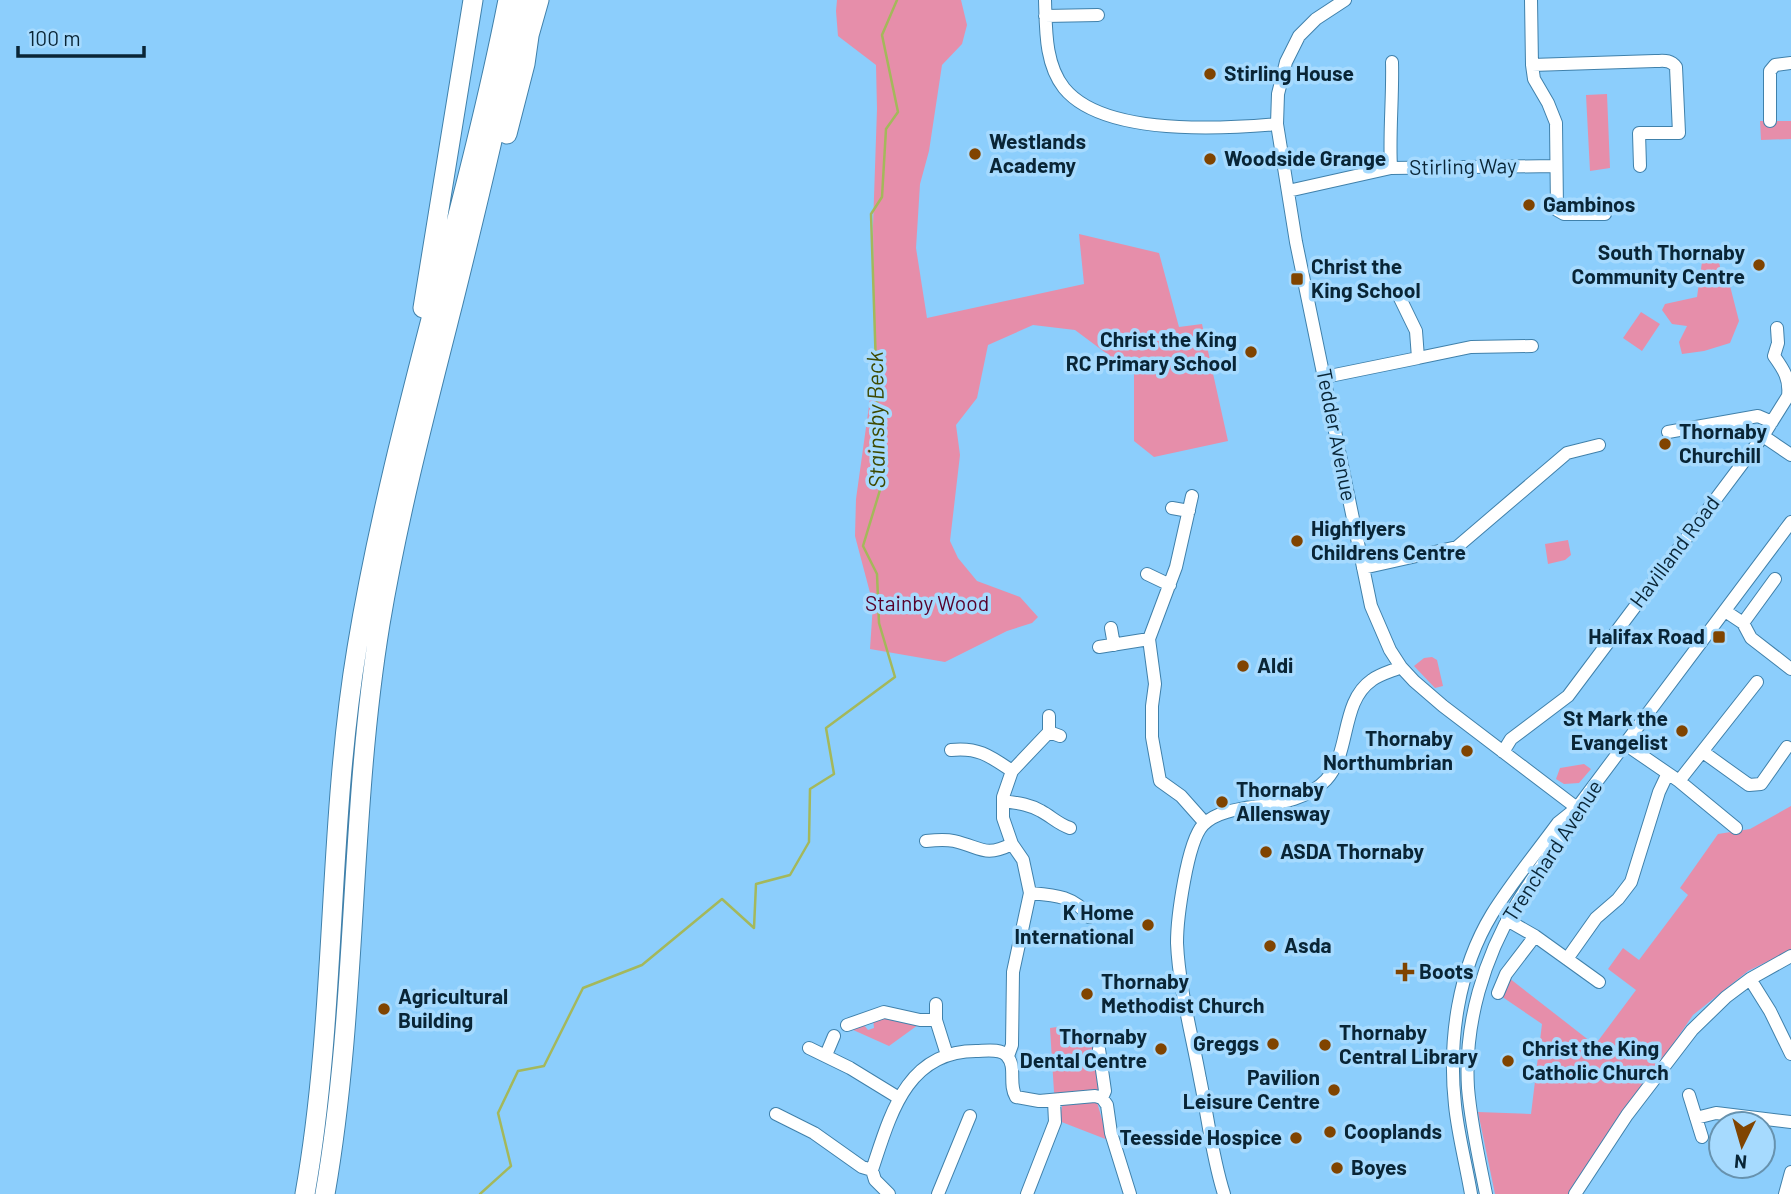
<svg xmlns="http://www.w3.org/2000/svg" width="1791" height="1194" font-family="Barlow,sans-serif">
<rect width="100%" height="100%" fill="#8ccefc"/>
<path fill="#e68eaa" d="M 837,0 L 961,0 L 967,25 L 962,44 L 942,65 L 929,151 L 920,184 L 916,248 L 927,318 L 1084,284 L 1079,234 L 1159,253 L 1179,327 L 1202,324 L 1228,441 L 1154,457 L 1134,441 L 1134,374 L 1075,330 L 1033,325 L 988,345 L 977,398 L 956,425 L 960,455 L 950,541 L 958,558 L 977,581 L 1020,597 L 1038,617 L 1032,623 L 1007,631 L 945,662 L 870,649 L 873,604 L 855,536 L 856,499 L 875,363 L 873,226 L 877,109 L 876,65 L 838,36 L 836,11 Z
M 1607,94 L 1610,168 L 1590,171 L 1586,95 Z
M 1760,121 L 1791,121 L 1791,139 L 1761,140 Z
M 1702,262 L 1719,262 L 1722,277 L 1729,282 L 1739,321 L 1730,343 L 1704,351 L 1682,354 L 1679,342 L 1687,326 L 1672,324 L 1662,310 L 1665,304 L 1697,297 Z
M 1641,312 L 1660,324 L 1642,351 L 1623,338 Z
M 1568,540 L 1571,555 L 1565,560 L 1548,564 L 1545,544 Z
M 1432,657 L 1437,660 L 1443,686 L 1435,688 L 1414,666 L 1424,658 Z
M 1584,764 L 1591,769 L 1579,783 L 1564,784 L 1556,779 L 1560,768 Z
M 1791,806 L 1791,950 L 1748,971 L 1693,1015 L 1570,1194 L 1495,1194 L 1478,1112 L 1531,1114 L 1542,1024 L 1501,996 L 1509,978 L 1595,1045 L 1636,990 L 1608,969 L 1623,948 L 1639,960 L 1688,895 L 1680,888 L 1718,834 L 1750,829 Z
M 878,1016 L 918,1025 L 889,1046 L 851,1029 L 863,1024 L 868,1030 L 874,1028 L 873,1019 Z
M 1064,1026 L 1082,1036 L 1092,1037 L 1099,1084 L 1097,1102 L 1108,1140 L 1059,1121 L 1062,1107 L 1054,1092 L 1050,1028 Z"/>
<g fill="none" stroke-linecap="round" stroke-linejoin="round">
<path stroke="#a4b85b" stroke-width="2.5" d="M 480,1194 L 511,1166 L 498,1113 L 518,1071 L 544,1066 L 583,988 L 642,965 L 722,899 L 754,928 L 756,884 L 790,875 L 809,842 L 810,789 L 834,774 L 826,728 L 895,677 L 879,623 L 877,574 L 863,546 L 880,490 L 871,214 L 882,197 L 886,129 L 898,112 L 882,35 L 897,0"/>
<defs>
<path id="minor" d="M 1045,0 C 1046,30 1045,64 1064,88 C 1103,136 1221,129 1277,124
M 1345,0 L 1316,19 L 1299,36 L 1286,62 L 1278,94 L 1277,124 L 1296,242 L 1371,606 L 1390,650 L 1401,667 L 1414,681 L 1443,706 L 1577,808
M 1531,0 L 1532,65
M 1045,16 L 1098,15
M 1770,121 L 1770,71 L 1775,65 L 1791,63
M 1391,168 C 1389,132 1393,98 1392,62
M 1288,191 L 1391,168 L 1556,166
M 1605,214 L 1564,214 L 1557,210 L 1556,123 L 1548,103 L 1534,79 L 1532,65 L 1655,61 C 1663,61 1670,59 1676,67 L 1679,133 L 1639,133 L 1640,166
M 1418,358 L 1471,347 L 1532,346
M 1325,377 L 1418,358 L 1416,331 L 1397,292
M 1668,432 L 1758,416 L 1772,422
M 1763,436 L 1791,455
M 1192,496 L 1176,567 L 1149,639 L 1155,684 L 1152,706 L 1152,737 L 1160,781 L 1181,796 L 1205,823
M 1172,508 L 1189,511
M 1363,568 L 1457,547 L 1567,453 L 1599,445
M 1147,574 L 1170,585
M 1725,611 L 1743,623 L 1775,579
M 1743,623 L 1751,638 L 1791,669
M 1111,628 L 1114,645
M 1099,647 L 1149,639
M 1049,716 L 1049,732 L 1060,736
M 1625,744 L 1679,781 L 1736,828
M 951,750 C 978,747 990,756 1012,771
M 1503,752 L 1511,739 L 1568,696 L 1763,436 L 1788,396 C 1790,379 1784,370 1774,356 L 1778,343 L 1777,328
M 1703,752 L 1749,785 L 1761,784 L 1787,747
M 1679,781 L 1757,682
M 1003,801 C 1017,803 1029,804 1041,811 C 1052,817 1058,824 1070,828
M 926,841 C 935,840 945,839 954,841 C 981,847 984,858 1012,844
M 1030,893 C 1054,895 1075,896 1089,917
M 1507,920 L 1535,936 L 1599,982
M 1567,959 L 1596,918 L 1618,899 L 1631,882 L 1659,792 L 1667,775
M 1750,979 L 1770,1011 L 1791,1054
M 1498,993 L 1506,974 L 1535,936
M 936,1004 L 936,1020
M 847,1025 L 884,1012 L 920,1020 L 936,1020 L 947,1055
M 809,1048 L 850,1068 L 899,1098
M 1099,1049 L 1105,1091 L 1102,1098 L 1107,1105 L 1111,1133 L 1130,1194
M 826,1055 L 834,1036
M 1008,1056 L 1012,1045 L 1013,972 L 1030,893 L 1023,860 L 1012,844 L 1003,818 L 1003,797 L 1012,771 L 1049,732
M 1689,1095 L 1702,1137
M 776,1114 L 814,1133 L 862,1167 L 872,1170 L 875,1180 L 889,1194
M 1696,1118 L 1716,1113 L 1791,1122
M 872,1170 C 890,1116 906,1051 976,1051 C 985,1051 1001,1048 1007,1056 C 1017,1067 1008,1084 1016,1097 L 1039,1101 L 1095,1096 L 1102,1098
M 938,1194 L 970,1116
M 1027,1194 L 1055,1122 L 1054,1101
M 1224,1194 C 1212,1157 1208,1117 1200,1079 C 1192,1035 1179,988 1177,943 C 1177,919 1187,842 1203,825 C 1229,798 1293,815 1326,780 C 1351,753 1340,702 1372,680 C 1380,674 1392,671 1401,667
M 1471,1194 C 1466,1164 1458,1135 1455,1105 C 1448,1040 1458,970 1492,914 C 1512,882 1536,853 1558,823 L 1573,811
M 1486,1194 C 1479,1159 1471,1124 1468,1088 C 1464,1023 1484,958 1517,903 C 1536,871 1561,842 1577,808 L 1791,522
M 1575,1194 L 1627,1115 L 1692,1030 L 1726,997 L 1750,979 L 1791,956
M 1785,1194 L 1791,1172"/>
<path id="highway" d="M 526,46 L 539,0
M 507,134 L 525,64 L 529,36
M 423,308 L 473,0
M 305,1194 C 337,1013 327,828 357,648 C 393,429 465,218 508,0
M 325,1194 C 358,1005 349,813 380,624 C 398,516 426,409 453,303 C 478,202 502,102 523,0"/>
</defs>
<use href="#minor" stroke="#4081ab" stroke-width="14"/>
<use href="#highway" stroke="#4081ab" stroke-width="21"/>
<use href="#minor" stroke="#fff" stroke-width="12"/>
<use href="#highway" stroke="#fff" stroke-width="19"/>
</g>
<g fill="#804400" stroke="#a6dafe" stroke-width="2.5">
<circle cx="1210" cy="74" r="7"/>
<circle cx="975" cy="154" r="7"/>
<circle cx="1210" cy="159" r="7"/>
<circle cx="1529" cy="205" r="7"/>
<circle cx="1759" cy="265" r="7"/>
<rect x="1290" y="272" width="14" height="14" rx="3.5"/>
<circle cx="1251" cy="352" r="7"/>
<circle cx="1665" cy="444" r="7"/>
<circle cx="1297" cy="541" r="7"/>
<rect x="1712" y="630" width="14" height="14" rx="3.5"/>
<circle cx="1243" cy="666" r="7"/>
<circle cx="1682" cy="731" r="7"/>
<circle cx="1467" cy="751" r="7"/>
<circle cx="1222" cy="802" r="7"/>
<circle cx="1266" cy="852" r="7"/>
<circle cx="1148" cy="925" r="7"/>
<circle cx="1270" cy="946" r="7"/>
<path d="M1401.5 961.5h7v7h7v7h-7v7h-7v-7h-7v-7h7z"/>
<circle cx="1087" cy="994" r="7"/>
<circle cx="384" cy="1009" r="7"/>
<circle cx="1273" cy="1044" r="7"/>
<circle cx="1325" cy="1045" r="7"/>
<circle cx="1161" cy="1049" r="7"/>
<circle cx="1508" cy="1061" r="7"/>
<circle cx="1334" cy="1090" r="7"/>
<circle cx="1330" cy="1132" r="7"/>
<circle cx="1296" cy="1138" r="7"/>
<circle cx="1337" cy="1168" r="7"/>
</g>
<g text-anchor="middle" stroke-width="7" stroke-linejoin="round" paint-order="stroke">
<g font-size="21" font-weight="bold" fill="#092536" stroke="#a6dafe" text-anchor="start">
<text x="1224" y="81">Stirling House</text>
<text x="989" y="149">Westlands<tspan x="989" dy="24">Academy</tspan></text>
<text x="1224" y="166">Woodside Grange</text>
<text x="1543" y="212">Gambinos</text>
<text x="1745" y="260" text-anchor="end">South Thornaby<tspan x="1745" dy="24">Community Centre</tspan></text>
<text x="1311" y="274">Christ the<tspan x="1311" dy="24">King School</tspan></text>
<text x="1237" y="347" text-anchor="end">Christ the King<tspan x="1237" dy="24">RC Primary School</tspan></text>
<text x="1679" y="439">Thornaby<tspan x="1679" dy="24">Churchill</tspan></text>
<text x="1311" y="536">Highflyers<tspan x="1311" dy="24">Childrens Centre</tspan></text>
<text x="1705" y="644" text-anchor="end">Halifax Road</text>
<text x="1257" y="673">Aldi</text>
<text x="1668" y="726" text-anchor="end">St Mark the<tspan x="1668" dy="24">Evangelist</tspan></text>
<text x="1453" y="746" text-anchor="end">Thornaby<tspan x="1453" dy="24">Northumbrian</tspan></text>
<text x="1236" y="797">Thornaby<tspan x="1236" dy="24">Allensway</tspan></text>
<text x="1280" y="859">ASDA Thornaby</text>
<text x="1134" y="920" text-anchor="end">K Home<tspan x="1134" dy="24">International</tspan></text>
<text x="1284" y="953">Asda</text>
<text x="1419" y="979">Boots</text>
<text x="1101" y="989">Thornaby<tspan x="1101" dy="24">Methodist Church</tspan></text>
<text x="398" y="1004">Agricultural<tspan x="398" dy="24">Building</tspan></text>
<text x="1339" y="1040">Thornaby<tspan x="1339" dy="24">Central Library</tspan></text>
<text x="1147" y="1044" text-anchor="end">Thornaby<tspan x="1147" dy="24">Dental Centre</tspan></text>
<text x="1259" y="1051" text-anchor="end">Greggs</text>
<text x="1522" y="1056">Christ the King<tspan x="1522" dy="24">Catholic Church</tspan></text>
<text x="1320" y="1085" text-anchor="end">Pavilion<tspan x="1320" dy="24">Leisure Centre</tspan></text>
<text x="1344" y="1139">Cooplands</text>
<text x="1282" y="1145" text-anchor="end">Teesside Hospice</text>
<text x="1351" y="1175">Boyes</text>
</g>
<g font-size="21" fill="#092536" stroke="#a6dafe">
<text transform="translate(1463 167) rotate(-1)" y="7">Stirling Way</text>
<text transform="translate(1336 435) rotate(79)" y="7">Tedder Avenue</text>
<text transform="translate(1675 552) rotate(-53)" y="7">Havilland Road</text>
<text transform="translate(1553 851) rotate(-57)" y="7">Trenchard Avenue</text>
</g>
<g font-size="21" fill="#57002a" stroke="#a6dafe">
<text x="927" y="611">Stainby Wood</text>
</g>
<g font-size="23" font-style="italic" fill="#3d4900" stroke="#a6dafe">
<text transform="translate(876 420) rotate(-91)" y="8">Stainsby Beck</text>
</g>
</g>
<g transform="translate(1742 1145) rotate(185)"><circle r="33" fill="#a6dafe" stroke="#6792ae" stroke-width="2"/>
<path d="M0-5L12 26L0 18L-12 26Z" fill="#804400"/>
<text y="-10" font-size="19" font-weight="bold" text-anchor="middle" fill="#092536">N</text>
</g>
<path d="M18 46v10h126v-10" fill="none" stroke="#092536" stroke-width="3.5"/>
<text x="28" y="46" font-size="21" fill="#092536" stroke="#a6dafe" stroke-width="5" paint-order="stroke">100 m</text>
</svg>
